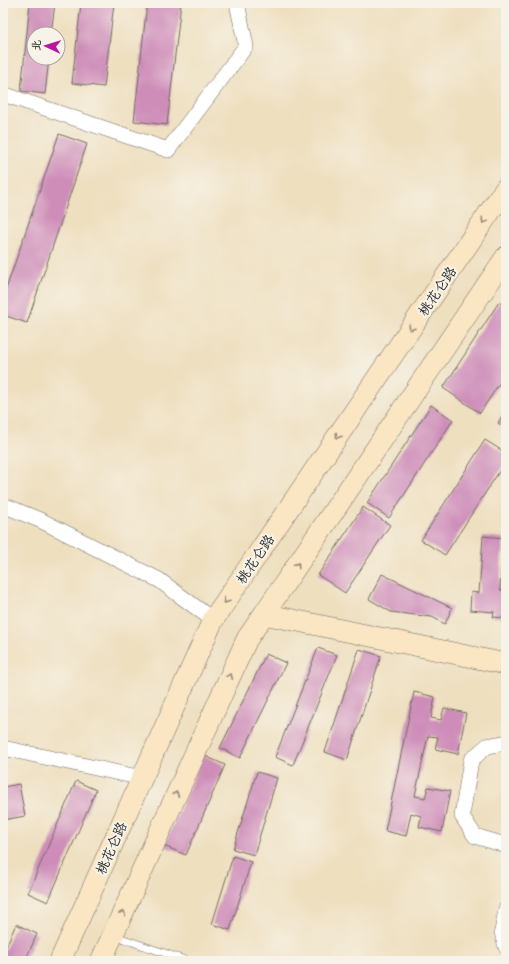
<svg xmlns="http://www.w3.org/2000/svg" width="509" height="964" font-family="'Comic Neue','LXGW WenKai TC',sans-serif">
<rect width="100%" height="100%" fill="#f7f3e8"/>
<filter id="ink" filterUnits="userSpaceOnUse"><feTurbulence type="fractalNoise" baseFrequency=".025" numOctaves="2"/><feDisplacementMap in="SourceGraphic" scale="8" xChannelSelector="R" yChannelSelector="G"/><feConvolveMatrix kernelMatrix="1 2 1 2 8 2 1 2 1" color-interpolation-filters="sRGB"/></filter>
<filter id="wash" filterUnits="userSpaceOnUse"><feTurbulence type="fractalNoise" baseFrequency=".012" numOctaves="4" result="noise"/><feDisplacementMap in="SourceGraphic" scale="16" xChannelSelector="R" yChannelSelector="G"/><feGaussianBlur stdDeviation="0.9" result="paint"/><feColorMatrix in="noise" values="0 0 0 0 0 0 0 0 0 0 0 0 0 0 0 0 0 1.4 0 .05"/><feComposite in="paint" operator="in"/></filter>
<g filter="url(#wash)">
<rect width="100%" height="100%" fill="#eedfbf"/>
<g id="blocks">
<path fill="#ce8db9" d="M 30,3 L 55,3 L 51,34 L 34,34 L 34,58 L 49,58 L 45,94 L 21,91 Z
M 81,3 L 114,3 L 104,87 L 72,83 Z
M 147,3 L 181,3 L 167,125 L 134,121 Z
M 59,134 L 87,144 L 27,323 L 3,315 L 3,298 Z
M 499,302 L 506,307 L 506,373 L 480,413 L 443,388 Z
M 431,405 L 453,420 L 389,518 L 367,503 Z
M 506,410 L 506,428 L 498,423 Z
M 485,440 L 506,453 L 506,461 L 445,555 L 421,540 Z
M 363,507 L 390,525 L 345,593 L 318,575 Z
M 483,536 L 503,538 L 500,590 L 506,591 L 506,618 L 493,617 L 494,612 L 470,610 L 471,592 L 479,593 Z
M 382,574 L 452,608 L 445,624 L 432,617 L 391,612 L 369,599 Z
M 318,648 L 337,655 L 293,765 L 275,757 Z
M 359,649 L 381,656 L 347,760 L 325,752 Z
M 266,654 L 286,663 L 240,758 L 220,748 Z
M 414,692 L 435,697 L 431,718 L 441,720 L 444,708 L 466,713 L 458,754 L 435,749 L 438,737 L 428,736 L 415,796 L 425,798 L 428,787 L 450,791 L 442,832 L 419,827 L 421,816 L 411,813 L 406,836 L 385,831 Z
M 203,755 L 225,765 L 186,855 L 164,846 Z
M 257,772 L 277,778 L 254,855 L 233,849 Z
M 76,781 L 96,790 L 48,902 L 28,893 Z
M 19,784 L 25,816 L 3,820 L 3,787 Z
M 233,856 L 251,862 L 230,930 L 212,924 Z
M 16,924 L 37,934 L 25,961 L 3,961 L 3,954 Z"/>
</g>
</g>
<g filter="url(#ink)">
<use href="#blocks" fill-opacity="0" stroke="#6f6a5f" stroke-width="1"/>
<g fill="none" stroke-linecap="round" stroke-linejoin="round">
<defs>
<path id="lane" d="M 115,936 L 188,961"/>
<path id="street" d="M 3,94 L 168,150 L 246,46 L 237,3
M 3,505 L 42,521 L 159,580 L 213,620
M 506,744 L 504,743 L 487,746 L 471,760 L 462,816 L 475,836 L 505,845 L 506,847
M 3,748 L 142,778
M 506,909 L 502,932 L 506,947"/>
<path id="secondary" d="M 264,614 L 506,664
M 60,961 L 213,620 L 506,188
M 101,961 L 247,639 L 506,257"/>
</defs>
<use href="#lane" stroke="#6f6a5f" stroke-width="8"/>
<use href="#street" stroke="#6f6a5f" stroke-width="16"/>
<use href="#secondary" stroke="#6f6a5f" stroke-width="22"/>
<use href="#lane" stroke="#fff" stroke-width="7"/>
<use href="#street" stroke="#fff" stroke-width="15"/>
<use href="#secondary" stroke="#fbe6c4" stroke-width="21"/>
</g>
<defs><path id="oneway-chevron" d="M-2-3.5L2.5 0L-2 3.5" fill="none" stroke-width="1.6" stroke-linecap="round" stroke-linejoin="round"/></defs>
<g stroke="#938878">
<use href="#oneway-chevron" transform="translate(484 221) rotate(124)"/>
<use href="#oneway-chevron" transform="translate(411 328) rotate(124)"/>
<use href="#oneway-chevron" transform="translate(338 436) rotate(124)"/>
<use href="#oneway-chevron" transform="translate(297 565) rotate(-56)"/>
<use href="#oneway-chevron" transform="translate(226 601) rotate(124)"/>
<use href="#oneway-chevron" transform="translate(230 676) rotate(-66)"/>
<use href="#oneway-chevron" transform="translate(176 794) rotate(-66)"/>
<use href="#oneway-chevron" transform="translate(123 913) rotate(-66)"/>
</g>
</g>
<g text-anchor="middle" stroke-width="4" stroke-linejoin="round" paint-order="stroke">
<g font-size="14" fill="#2b2b2b" stroke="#f7f3e8">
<text transform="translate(437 291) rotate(-56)" y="5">桃花仑路</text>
<text transform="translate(255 559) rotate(-56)" y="5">桃花仑路</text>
<text transform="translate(111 848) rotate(-66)" y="5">桃花仑路</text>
</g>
</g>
<rect width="509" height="964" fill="none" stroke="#f7f3e8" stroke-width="16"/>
<g transform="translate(46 46) rotate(274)"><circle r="19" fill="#f7f3e8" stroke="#a5a39c"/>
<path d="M0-3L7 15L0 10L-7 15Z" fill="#b5179e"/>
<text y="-6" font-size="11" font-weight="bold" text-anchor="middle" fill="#2b2b2b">北</text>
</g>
</svg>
